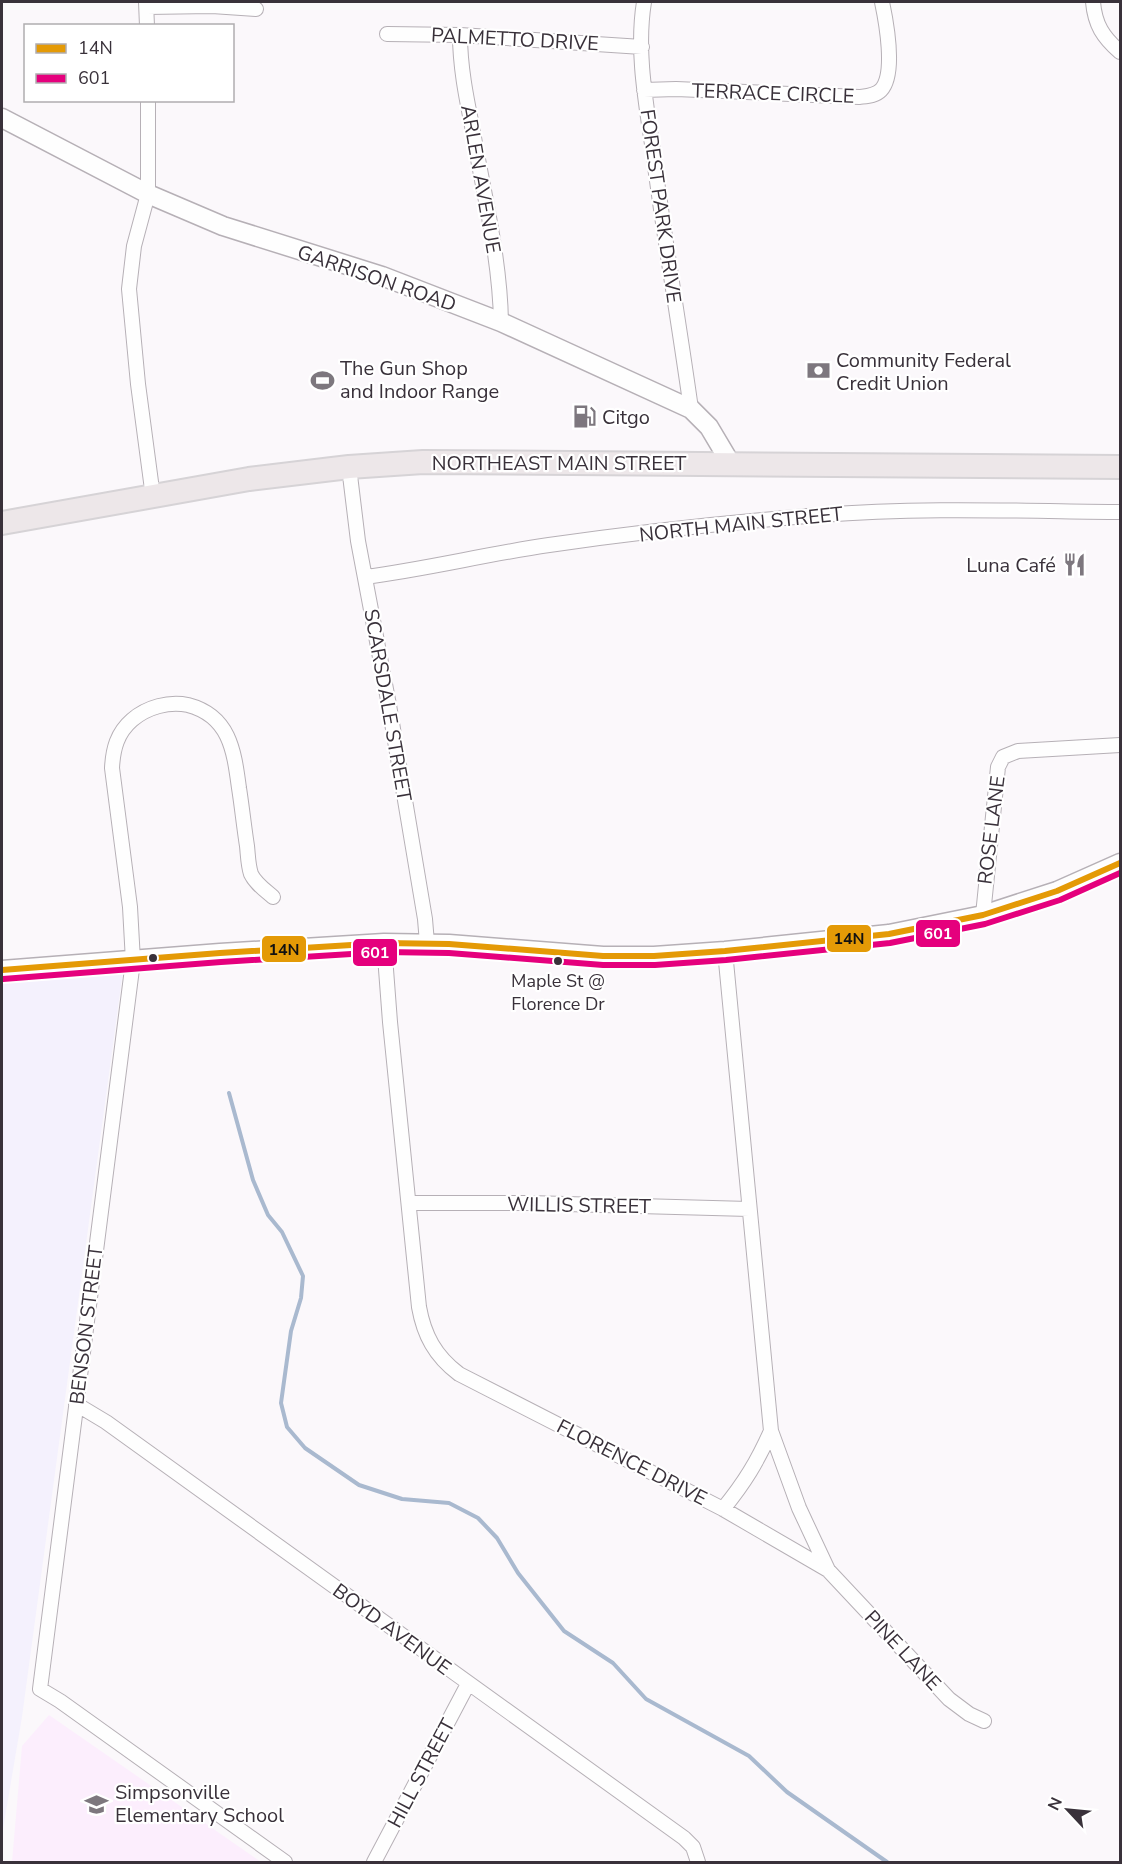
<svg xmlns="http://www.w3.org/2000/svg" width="1122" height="1864" font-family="'Nunito Sans',sans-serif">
<rect width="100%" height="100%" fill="#fbf8fb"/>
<path fill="#fceefd" d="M 49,1715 L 261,1862 L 12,1862 L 22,1746 Z"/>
<path fill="#f4f1fd" d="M 124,963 L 22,1717 L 2,1835 L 2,972 Z"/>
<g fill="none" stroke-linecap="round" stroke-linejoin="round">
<path stroke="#a9b9cf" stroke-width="4" d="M 229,1093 L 253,1180 L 268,1215 L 282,1232 L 303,1276 L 301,1298 L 291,1331 L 281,1403 L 287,1427 L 305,1448 L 359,1485 L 402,1499 L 449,1503 L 478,1518 L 497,1538 L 518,1573 L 564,1631 L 613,1663 L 646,1699 L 749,1756 L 787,1792 L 887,1862"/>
<defs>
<path id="minor" d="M 146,2 L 147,26
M 644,2 C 636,51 646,103 653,151 C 664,237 679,323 691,409
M 1093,2 C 1095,25 1103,37 1120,52
M 147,7 L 212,6 L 256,9
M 387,34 L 460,35 L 642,47
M 460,35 C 460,66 466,96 472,126 C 483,191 500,257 501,322
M 644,90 L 676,89 L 859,97 C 867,96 875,96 881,90 C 896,74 886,21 882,2
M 148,100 L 148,194 L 134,246 L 129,289 L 138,384 L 153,497
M 349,467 L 358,541 L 389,705 L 425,919 L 427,943
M 365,577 C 427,569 487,554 549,545 C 639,532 730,522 820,515 C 920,507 1021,511 1120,512
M 273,897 C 265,890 255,883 251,874 C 248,865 248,855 247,846 C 244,827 242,807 239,788 C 234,751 230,716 188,705 C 169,701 147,707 132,720 C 117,733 113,749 112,768 L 130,907 L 133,961 L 40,1689 L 60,1701 L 285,1862
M 983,915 L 998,767 L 1003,757 L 1018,751 L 1120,745
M 384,943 L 390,1022 L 419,1307 C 424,1335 435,1356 459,1374 L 723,1509 L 828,1570 L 949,1699 L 969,1714 L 984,1721
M 410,1203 L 529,1203 L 749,1209
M 76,1404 L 106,1422 L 684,1838 L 693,1847 L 698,1862
M 771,1431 L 799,1508 L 828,1570
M 723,1509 C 745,1482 757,1462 771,1431 L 725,951
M 374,1862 L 468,1684"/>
<path id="tertiary" d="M 2,118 L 148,194 L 223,226 L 382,276 L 501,322 L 691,409 L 709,427 L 731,464
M 2,970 L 220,953 L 384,943 L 449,944 L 603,956 L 654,956 L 725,951 L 889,934 L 983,915 L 1057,891 L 1120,863"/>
<path id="primary" d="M 2,523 L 249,479 L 349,467 L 423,462 L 1120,467"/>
</defs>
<use href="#minor" stroke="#b6b0b6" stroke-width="16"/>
<use href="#tertiary" stroke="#b6b0b6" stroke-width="21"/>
<use href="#primary" stroke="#d6d3d6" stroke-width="26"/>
<use href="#minor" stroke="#fefefe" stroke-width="14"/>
<use href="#tertiary" stroke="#fefefe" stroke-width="18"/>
<use href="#primary" stroke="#ede7e9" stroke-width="22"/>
<defs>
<path id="bus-1" d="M 2,970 L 220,953 L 384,943 L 449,944 L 603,956 L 654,956 L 725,951 L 889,934 L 983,915 L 1057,891 L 1120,863"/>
<path id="bus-2" d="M 3,979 L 221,962 L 384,952 L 449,953 L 603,965 L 655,965 L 726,960 L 890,943 L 985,924 L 1060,900 L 1120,873"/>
</defs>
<use href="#bus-1" stroke="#fff" stroke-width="10"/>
<use href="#bus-2" stroke="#fff" stroke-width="10"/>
<use href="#bus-1" stroke="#e49a06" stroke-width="6"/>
<use href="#bus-2" stroke="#e5007d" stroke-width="6"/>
</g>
<defs>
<symbol id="bank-bare" viewBox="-9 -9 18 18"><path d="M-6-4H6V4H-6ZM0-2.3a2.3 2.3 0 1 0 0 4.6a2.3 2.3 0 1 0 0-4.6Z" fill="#7d777e" stroke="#fff" stroke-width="2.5" paint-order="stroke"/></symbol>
<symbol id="stadium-bare" viewBox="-9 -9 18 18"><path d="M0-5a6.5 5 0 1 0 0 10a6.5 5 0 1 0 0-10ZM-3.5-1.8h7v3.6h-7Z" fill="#7d777e" stroke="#fff" stroke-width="2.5" paint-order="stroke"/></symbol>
<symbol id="fuel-bare" viewBox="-9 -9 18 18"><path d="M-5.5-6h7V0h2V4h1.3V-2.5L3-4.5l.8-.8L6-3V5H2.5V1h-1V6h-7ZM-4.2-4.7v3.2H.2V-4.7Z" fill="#7d777e" stroke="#fff" stroke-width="2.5" paint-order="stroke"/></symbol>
<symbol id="restaurant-bare" viewBox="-9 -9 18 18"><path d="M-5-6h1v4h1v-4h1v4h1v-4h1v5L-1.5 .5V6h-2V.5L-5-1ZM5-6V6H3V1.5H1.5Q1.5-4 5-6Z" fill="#7d777e" stroke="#fff" stroke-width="2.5" paint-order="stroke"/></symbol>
<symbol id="school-bare" viewBox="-9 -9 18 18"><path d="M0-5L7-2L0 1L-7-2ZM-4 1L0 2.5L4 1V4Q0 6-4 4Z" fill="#7d777e" stroke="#fff" stroke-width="2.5" paint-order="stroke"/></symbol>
</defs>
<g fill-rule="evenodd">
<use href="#bank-bare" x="802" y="354" width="33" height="33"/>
<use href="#stadium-bare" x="306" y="364" width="33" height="33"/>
<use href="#fuel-bare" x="568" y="400" width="33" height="33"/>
<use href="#restaurant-bare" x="1058" y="548" width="33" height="33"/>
<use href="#school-bare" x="80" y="1788" width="33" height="33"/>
</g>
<g fill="#39313a" stroke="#fff" stroke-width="2">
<circle cx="153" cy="958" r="5"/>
<circle cx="558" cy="961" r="5"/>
</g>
<g text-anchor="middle" stroke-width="4.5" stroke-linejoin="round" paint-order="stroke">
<g font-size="18" fill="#39313a" stroke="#fff">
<text x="558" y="987">Maple St @<tspan x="558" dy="23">Florence Dr</tspan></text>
</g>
<g font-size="20" fill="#39313a" stroke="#fff">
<text transform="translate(515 39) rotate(3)" y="7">PALMETTO DRIVE</text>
<text transform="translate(773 93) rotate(2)" y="7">TERRACE CIRCLE</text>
<text transform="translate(481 179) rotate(80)" y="7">ARLEN AVENUE</text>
<text transform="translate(661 206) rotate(82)" y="7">FOREST PARK DRIVE</text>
<text transform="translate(377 278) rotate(19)" y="7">GARRISON ROAD</text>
<text x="559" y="470">NORTHEAST MAIN STREET</text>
<text transform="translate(741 524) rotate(-6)" y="7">NORTH MAIN STREET</text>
<text transform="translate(388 705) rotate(80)" y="7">SCARSDALE STREET</text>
<text transform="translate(991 830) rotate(-83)" y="7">ROSE LANE</text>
<text transform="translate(579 1205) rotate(1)" y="7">WILLIS STREET</text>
<text transform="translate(86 1325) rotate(-83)" y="7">BENSON STREET</text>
<text transform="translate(632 1462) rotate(27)" y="7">FLORENCE DRIVE</text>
<text transform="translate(392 1629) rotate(36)" y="7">BOYD AVENUE</text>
<text transform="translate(903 1650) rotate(47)" y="7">PINE LANE</text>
<text transform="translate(421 1773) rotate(-62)" y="7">HILL STREET</text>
</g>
<g font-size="20" fill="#39313a" stroke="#fff" text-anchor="start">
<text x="836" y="367">Community Federal<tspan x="836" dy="23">Credit Union</tspan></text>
<text x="340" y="375">The Gun Shop<tspan x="340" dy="23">and Indoor Range</tspan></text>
<text x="602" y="424">Citgo</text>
<text x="1056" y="572" text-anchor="end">Luna Café</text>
<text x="115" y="1799">Simpsonville<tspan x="115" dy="23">Elementary School</tspan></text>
</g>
</g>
<g stroke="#fff" stroke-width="2">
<rect x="915" y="919" width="46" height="29" rx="6" fill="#e5007d"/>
<rect x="826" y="924" width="46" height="29" rx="6" fill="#e49a06"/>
<rect x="261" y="935" width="46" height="28" rx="6" fill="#e49a06"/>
<rect x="352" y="938" width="46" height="29" rx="6" fill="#e5007d"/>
</g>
<g font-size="16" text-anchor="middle" font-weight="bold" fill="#fff">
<text x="938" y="939">601</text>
<text x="375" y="958">601</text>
</g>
<g font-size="16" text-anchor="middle" font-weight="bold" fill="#111">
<text x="849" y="944">14N</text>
<text x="284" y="955">14N</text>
</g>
<rect width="1122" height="1864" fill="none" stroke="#39313a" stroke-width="6"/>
<rect x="24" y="24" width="210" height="78" fill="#ffffff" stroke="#b0adb0" stroke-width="1.5"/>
<rect x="36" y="44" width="30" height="9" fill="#e49a06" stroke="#b0adb0" stroke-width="1.5"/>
<text x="78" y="54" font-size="18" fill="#39313a">14N</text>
<rect x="36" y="74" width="30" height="9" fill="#e5007d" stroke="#b0adb0" stroke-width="1.5"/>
<text x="78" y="84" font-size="18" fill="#39313a">601</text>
<g transform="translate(1068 1810) rotate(296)" stroke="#ffffff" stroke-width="4.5" paint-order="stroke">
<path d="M0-4.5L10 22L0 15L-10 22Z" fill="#39313a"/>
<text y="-9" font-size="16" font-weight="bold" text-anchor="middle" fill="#39313a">N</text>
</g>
</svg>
